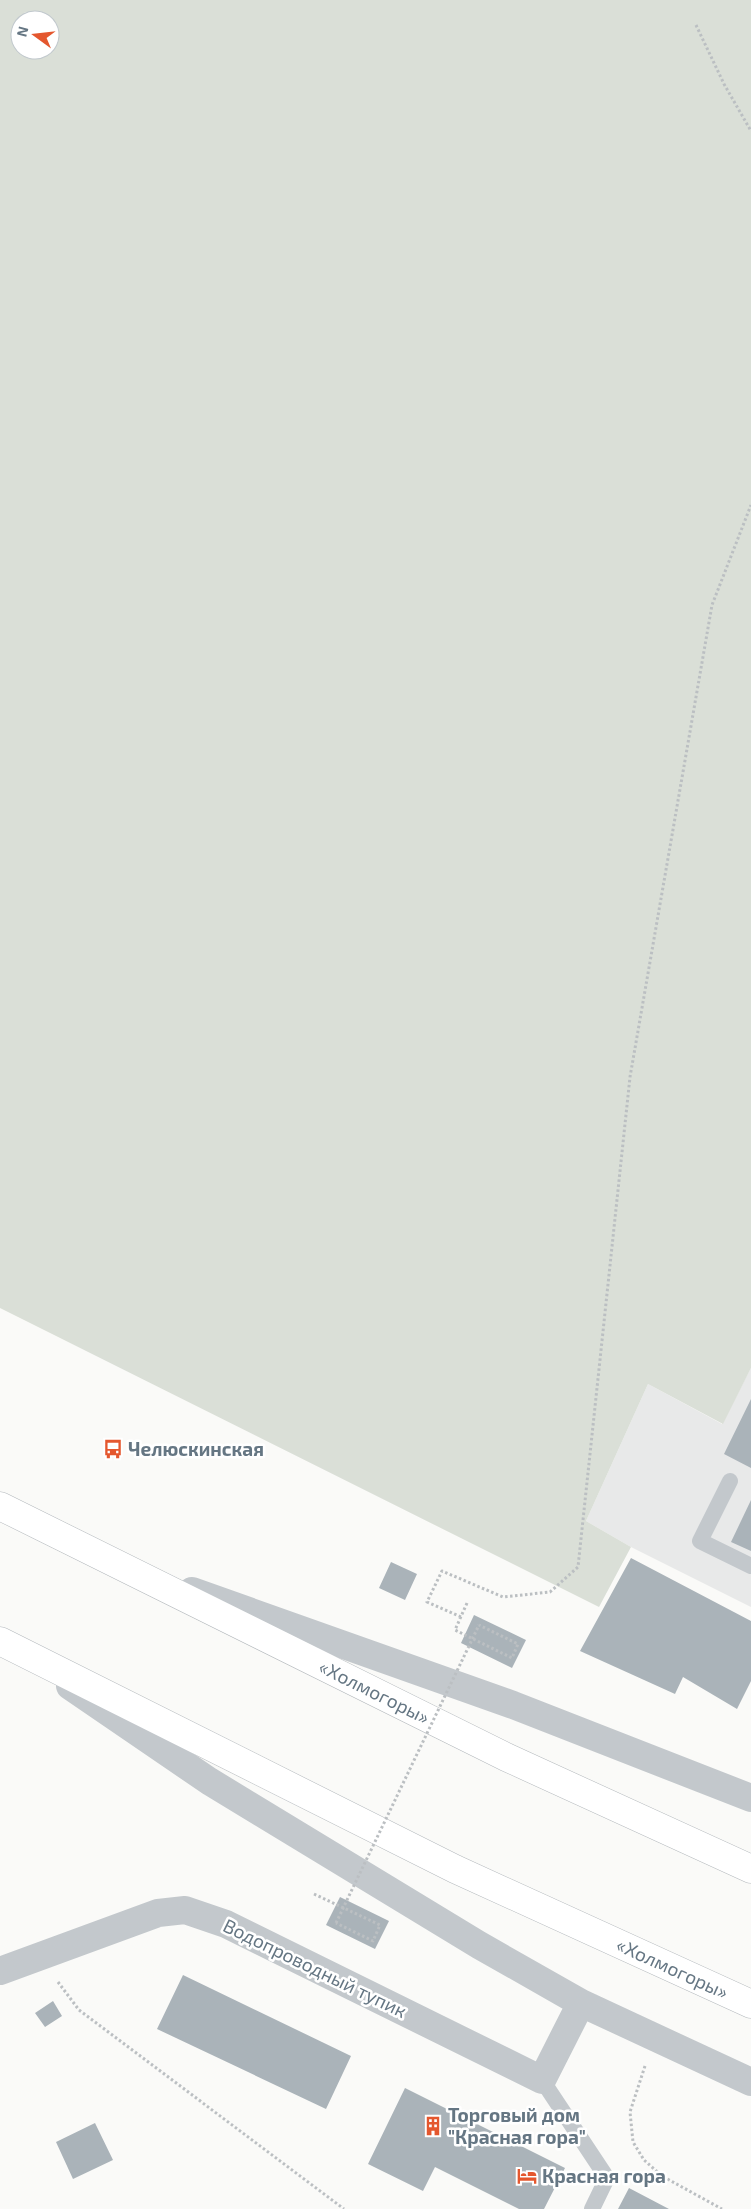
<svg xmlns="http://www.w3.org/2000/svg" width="751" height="2209" font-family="'Exo 2',sans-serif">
<rect width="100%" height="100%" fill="#fafaf8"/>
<path fill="#e8e9e9" d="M 751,1368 L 751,1607 L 631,1547 L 586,1521 L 648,1384 L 722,1424 Z"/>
<path fill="#dadfd7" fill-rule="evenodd" d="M 0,0 L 751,0 L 751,1368 L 723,1424 L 648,1384 L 586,1521 L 631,1547 L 599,1607 L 0,1308 ZM 20,20 L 50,20 L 50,50 L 20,50 Z"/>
<path fill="#aab3b9" d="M 751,1399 L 751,1468 L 724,1454 Z
M 751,1500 L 751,1551 L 731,1542 Z
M 631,1558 L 751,1621 L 751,1681 L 737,1709 L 683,1677 L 675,1694 L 580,1651 Z
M 391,1562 L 417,1574 L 405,1600 L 379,1588 Z
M 474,1615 L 526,1640 L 512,1668 L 461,1643 Z
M 340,1897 L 389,1921 L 375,1949 L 326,1925 Z
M 183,1975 L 351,2056 L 326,2109 L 157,2029 Z
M 53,2001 L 62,2016 L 45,2027 L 35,2013 Z
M 405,2088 L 565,2168 L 544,2209 L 519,2209 L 435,2167 L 423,2191 L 368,2164 Z
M 95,2123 L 113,2160 L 73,2179 L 56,2142 Z
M 629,2188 L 669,2209 L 618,2209 Z"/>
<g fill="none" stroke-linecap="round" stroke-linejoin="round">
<defs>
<g id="trunk">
<path id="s1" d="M 0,1506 L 506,1757 L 751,1869"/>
<path id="s2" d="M 0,1641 L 455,1869 L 751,2004"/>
</g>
</defs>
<use href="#trunk" stroke="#b4b9bd" stroke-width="29"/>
<path stroke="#bbbfc2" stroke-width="3" stroke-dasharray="2.5 2.5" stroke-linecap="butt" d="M 696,25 L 724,84 L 751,131
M 467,1603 L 455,1630 L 512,1658 L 518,1644 L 479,1625
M 461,1617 L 427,1602 L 442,1571 L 503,1597 L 550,1592 L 578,1567 L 630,1077 L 712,605 L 751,505
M 314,1894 L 380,1925 L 373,1941 L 336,1923
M 58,1982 L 79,2010 L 344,2209
M 645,2066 L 630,2112 L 633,2142 L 644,2160 L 662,2176 L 722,2209"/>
<path stroke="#c3c8cc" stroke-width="16" d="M 730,1481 L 700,1541 L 751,1566
M 542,2080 L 607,2178 L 592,2209"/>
<path stroke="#c3c8cc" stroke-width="28" d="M 192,1591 L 513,1705 L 751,1798
M 70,1686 L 209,1781 L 479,1945 L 581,2003 L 751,2082
M 0,1971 L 158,1913 L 185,1910 L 226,1924 L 542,2080 L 581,2003"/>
<use href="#trunk" stroke="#fff" stroke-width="28"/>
<path stroke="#bbbfc2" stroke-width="3" stroke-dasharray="2.5 2.5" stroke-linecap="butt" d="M 336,1923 L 479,1625"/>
</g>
<defs>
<symbol id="bus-bare" viewBox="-9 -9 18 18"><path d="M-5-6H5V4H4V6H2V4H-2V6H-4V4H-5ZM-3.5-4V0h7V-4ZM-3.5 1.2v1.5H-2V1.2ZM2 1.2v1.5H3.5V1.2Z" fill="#e4572e" stroke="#fff" stroke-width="2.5" paint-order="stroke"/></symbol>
<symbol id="building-bare" viewBox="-9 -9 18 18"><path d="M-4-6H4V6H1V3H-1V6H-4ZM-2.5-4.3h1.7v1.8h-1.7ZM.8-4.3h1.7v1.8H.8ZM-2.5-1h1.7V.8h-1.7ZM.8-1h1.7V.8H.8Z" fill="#e4572e" stroke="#fff" stroke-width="2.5" paint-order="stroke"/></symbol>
<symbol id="hotel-bare" viewBox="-9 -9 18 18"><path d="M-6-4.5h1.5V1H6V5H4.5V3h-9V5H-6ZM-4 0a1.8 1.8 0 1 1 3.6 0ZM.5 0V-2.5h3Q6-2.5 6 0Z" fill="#e4572e" stroke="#fff" stroke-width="2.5" paint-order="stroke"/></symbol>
</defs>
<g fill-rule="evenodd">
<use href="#bus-bare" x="99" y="1435" width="28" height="28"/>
<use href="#building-bare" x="419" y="2112" width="28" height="28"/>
<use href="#hotel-bare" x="513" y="2162" width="28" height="28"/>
</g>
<g text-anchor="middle" stroke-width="5" stroke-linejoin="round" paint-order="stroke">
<g font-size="19" font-weight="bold" fill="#657683" stroke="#fff" text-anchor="start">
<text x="128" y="1456">Челюскинская</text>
<text x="448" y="2122">Торговый дом<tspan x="448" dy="22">"Красная гора"</tspan></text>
<text x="542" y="2183">Красная гора</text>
</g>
<g font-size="19" fill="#657683" stroke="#fff">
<text dy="7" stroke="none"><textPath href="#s1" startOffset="418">«Холмогоры»</textPath></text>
<text transform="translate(315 1968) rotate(26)" y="7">Водопроводный тупик</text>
<text dy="7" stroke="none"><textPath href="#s2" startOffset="748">«Холмогоры»</textPath></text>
</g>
</g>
<g transform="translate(35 35) rotate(285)"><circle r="24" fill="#ffffff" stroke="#c1c8cd"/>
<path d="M0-4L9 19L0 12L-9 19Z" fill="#e4572e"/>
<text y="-8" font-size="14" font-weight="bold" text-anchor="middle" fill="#657683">N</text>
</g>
</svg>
